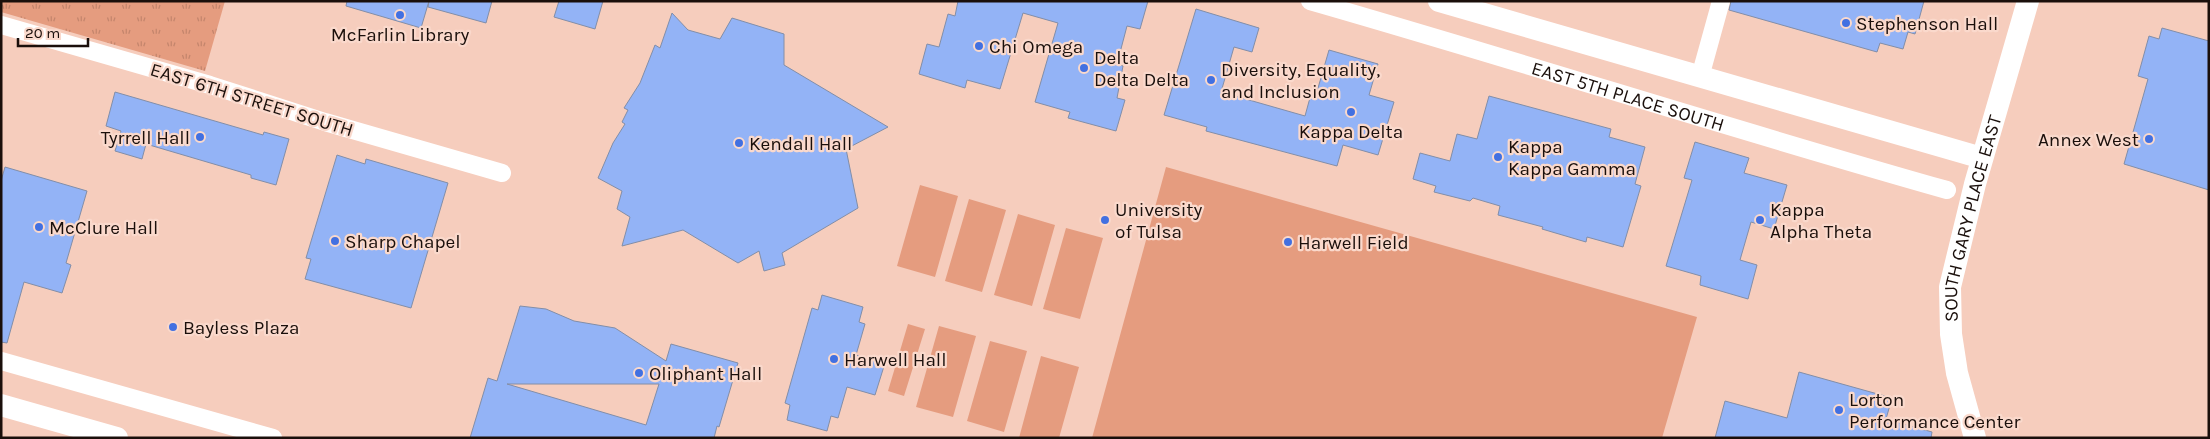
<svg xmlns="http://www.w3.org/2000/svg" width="2210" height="439" font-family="Karla,sans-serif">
<defs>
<pattern id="grass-tufts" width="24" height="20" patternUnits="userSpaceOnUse" patternTransform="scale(1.25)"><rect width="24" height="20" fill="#e59c7f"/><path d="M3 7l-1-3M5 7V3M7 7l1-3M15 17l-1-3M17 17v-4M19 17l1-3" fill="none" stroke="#c4856c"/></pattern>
</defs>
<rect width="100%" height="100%" fill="#fad9cc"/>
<path fill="#f6cdbd" d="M 1,1 L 2209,1 L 2209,438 L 1,438 Z"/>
<path fill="url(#grass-tufts)" d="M 1,1 L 225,1 L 205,71 L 1,12 Z"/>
<path fill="#e59c7f" d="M 1166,167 L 1697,317 L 1662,438 L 1092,438 Z
M 920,185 L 958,196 L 935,277 L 897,266 Z
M 969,199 L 1006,210 L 982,292 L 945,281 Z
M 1018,214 L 1055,225 L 1032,306 L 994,295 Z
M 1066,228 L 1103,238 L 1080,319 L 1043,309 Z
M 908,324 L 925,329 L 904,396 L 888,391 Z
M 939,326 L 976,336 L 953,417 L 916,407 Z
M 990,341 L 1027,351 L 1004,432 L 967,421 Z
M 1041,356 L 1079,367 L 1059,438 L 1019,438 Z"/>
<path fill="#93b3f6" stroke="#828ea8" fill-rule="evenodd" d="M 347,1 L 429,1 L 421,28 L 346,6 Z
M 429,1 L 492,1 L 486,23 L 428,7 Z
M 559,1 L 603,1 L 595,29 L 554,17 Z
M 958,1 L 1148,1 L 1140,29 L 1127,26 L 1117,64 L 1123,66 L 1117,98 L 1125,100 L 1116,131 L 1068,118 L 1070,112 L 1035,102 L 1058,23 L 1023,13 L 1000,89 L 967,80 L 965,88 L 919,74 L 927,44 L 939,47 L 948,14 L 955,16 Z
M 1731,1 L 1924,1 L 1915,34 L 1908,32 L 1903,49 L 1880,43 L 1877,52 L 1729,10 Z
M 1196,9 L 1259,28 L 1252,52 L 1234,47 L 1221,92 L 1305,116 L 1311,94 L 1316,95 L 1329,50 L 1378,64 L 1369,95 L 1394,102 L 1378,155 L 1343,145 L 1337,166 L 1206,131 L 1207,127 L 1164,115 Z
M 672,13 L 688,30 L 720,39 L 732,18 L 784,34 L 784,65 L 888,127 L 846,149 L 858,208 L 782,253 L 785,265 L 764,271 L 759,251 L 738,263 L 683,230 L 622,246 L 630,217 L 617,209 L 622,191 L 598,178 L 613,143 L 625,124 L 622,122 L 628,110 L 624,108 L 640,83 L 655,45 L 660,48 Z
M 2162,28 L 2209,41 L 2209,190 L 2124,164 L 2148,79 L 2138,76 L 2149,36 L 2159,39 Z
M 115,92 L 263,135 L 264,132 L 289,139 L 276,185 L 251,178 L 251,175 L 146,144 L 142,159 L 115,151 L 121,131 L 106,126 Z
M 1489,96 L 1611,129 L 1609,137 L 1645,147 L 1635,184 L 1641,186 L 1623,247 L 1587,237 L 1586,242 L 1542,229 L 1543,227 L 1498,215 L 1500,206 L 1473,198 L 1470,201 L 1434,192 L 1436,186 L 1413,179 L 1420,153 L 1450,161 L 1457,134 L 1477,139 Z
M 1695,142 L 1749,158 L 1744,173 L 1787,185 L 1774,229 L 1751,222 L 1740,260 L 1757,265 L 1748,299 L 1700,285 L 1701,276 L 1666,266 L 1692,180 L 1684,178 Z
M 337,155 L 365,164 L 366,159 L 448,183 L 411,308 L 305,279 L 311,259 L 306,258 Z
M 5,167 L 87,191 L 66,263 L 71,265 L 62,293 L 24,282 L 7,343 L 1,342 L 1,181 Z
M 822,295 L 863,307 L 859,322 L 865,324 L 856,355 L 885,363 L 875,395 L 847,387 L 838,418 L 831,416 L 827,431 L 787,420 L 790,405 L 785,403 L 812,308 L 818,310 Z
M 520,306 L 546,309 L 574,321 L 615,328 L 666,361 L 671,344 L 738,363 L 719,427 L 717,426 L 714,438 L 470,438 L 488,378 L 497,381 ZM 507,384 L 659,384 L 646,425 Z
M 1799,372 L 1892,398 L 1886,419 L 1932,432 L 1931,438 L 1715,438 L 1725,401 L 1787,418 Z"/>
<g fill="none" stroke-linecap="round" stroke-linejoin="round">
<g stroke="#fff" stroke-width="18">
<path id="s1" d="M 1310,1 C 1523,62 1734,130 1947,190"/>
<path d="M 1,25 L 210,85 L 325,122 L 502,173"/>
<path d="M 1700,77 L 1721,1"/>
<path d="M 1,361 L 273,438"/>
</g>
<g stroke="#fff" stroke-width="22">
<path d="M 1439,1 L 1982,158"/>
<path d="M 1,405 L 117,438"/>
<path id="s2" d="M 1975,438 L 1957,373 L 1951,334 L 1950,287 L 1975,184 L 2028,1"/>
</g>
</g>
<g fill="#4270e1" stroke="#fad9cc" stroke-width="2">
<circle cx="400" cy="15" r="5"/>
<circle cx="1846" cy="23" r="5"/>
<circle cx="979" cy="46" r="5"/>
<circle cx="1084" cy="68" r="5"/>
<circle cx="1211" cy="80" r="5"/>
<circle cx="1351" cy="112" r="5"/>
<circle cx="200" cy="137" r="5"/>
<circle cx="2149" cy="139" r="5"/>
<circle cx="739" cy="143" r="5"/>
<circle cx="1498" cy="157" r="5"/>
<circle cx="1105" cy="220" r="5"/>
<circle cx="1760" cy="220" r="5"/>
<circle cx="39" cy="227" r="5"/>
<circle cx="335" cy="241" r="5"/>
<circle cx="1288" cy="242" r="5"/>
<circle cx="173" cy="327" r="5"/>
<circle cx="834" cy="359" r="5"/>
<circle cx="639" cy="373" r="5"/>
<circle cx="1839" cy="410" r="5"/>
</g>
<g text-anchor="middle" stroke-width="4.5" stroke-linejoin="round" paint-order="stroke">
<g font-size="19" fill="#1a0f0b" stroke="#fad9cc" text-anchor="start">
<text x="1856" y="30">Stephenson Hall</text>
<text x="400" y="41" text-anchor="middle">McFarlin Library</text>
<text x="989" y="53">Chi Omega</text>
<text x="1094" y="64">Delta<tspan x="1094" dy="22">Delta Delta</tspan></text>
<text x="1221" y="76">Diversity, Equality,<tspan x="1221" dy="22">and Inclusion</tspan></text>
<text x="1351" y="138" text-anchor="middle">Kappa Delta</text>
<text x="190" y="144" text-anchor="end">Tyrrell Hall</text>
<text x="2139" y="146" text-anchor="end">Annex West</text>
<text x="749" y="150">Kendall Hall</text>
<text x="1508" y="153">Kappa<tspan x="1508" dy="22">Kappa Gamma</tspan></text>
<text x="1115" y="216">University<tspan x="1115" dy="22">of Tulsa</tspan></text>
<text x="1770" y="216">Kappa<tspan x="1770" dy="22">Alpha Theta</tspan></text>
<text x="49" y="234">McClure Hall</text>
<text x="345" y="248">Sharp Chapel</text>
<text x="1298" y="249">Harwell Field</text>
<text x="183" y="334">Bayless Plaza</text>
<text x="844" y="366">Harwell Hall</text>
<text x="649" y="380">Oliphant Hall</text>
<text x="1849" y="406">Lorton<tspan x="1849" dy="22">Performance Center</tspan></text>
</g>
<g font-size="19" fill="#1a0f0b" stroke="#fad9cc">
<text dy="7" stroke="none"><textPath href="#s1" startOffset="332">EAST 5TH PLACE SOUTH</textPath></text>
<text transform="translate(252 99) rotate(17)" y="7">EAST 6TH STREET SOUTH</text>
<text dy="7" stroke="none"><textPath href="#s2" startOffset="225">SOUTH GARY PLACE EAST</textPath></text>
</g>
</g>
<rect width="2210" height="439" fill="none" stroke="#1a0f0b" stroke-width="5"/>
<path d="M18 38v8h70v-8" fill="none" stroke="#1a0f0b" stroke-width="2.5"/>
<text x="25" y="38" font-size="15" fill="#1a0f0b" stroke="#fad9cc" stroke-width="4" paint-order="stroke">20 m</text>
</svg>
